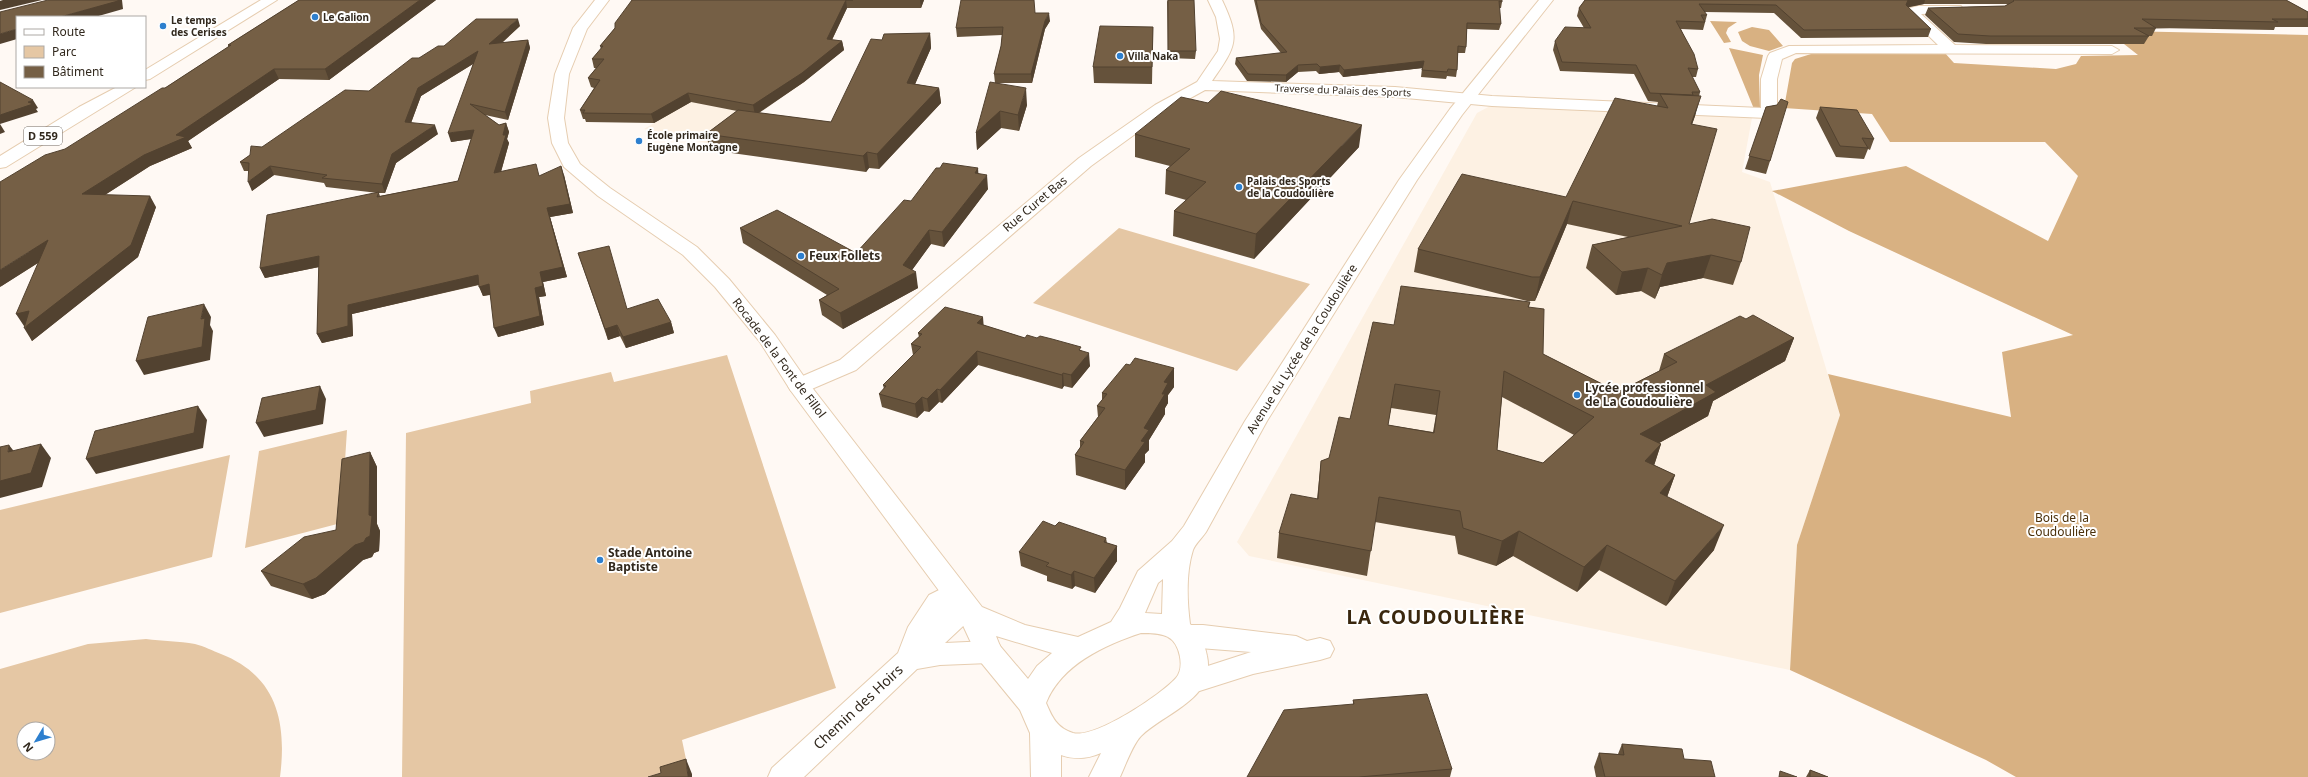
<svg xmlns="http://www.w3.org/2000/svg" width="2308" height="777" font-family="'Noto Sans',sans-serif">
<rect width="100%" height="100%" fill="#fff9f4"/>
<path fill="#fdf1e3" d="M 804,48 L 827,48 L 788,79 L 805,82 L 785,95 L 745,87 L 716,106 L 755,115 L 716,145 L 644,129 L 703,94 L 693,91 L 733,72 L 764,78 Z
M 1492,105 L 1752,118 L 1742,172 L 1770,182 L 1840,415 L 1797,545 L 1790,670 L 1249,556 L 1237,542 L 1477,113 Z"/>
<path fill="#e5c7a4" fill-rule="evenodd" d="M 1119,228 L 1310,284 L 1237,371 L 1033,303 Z
M 727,355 L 836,688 L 682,740 L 687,764 L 648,777 L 402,777 L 406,433 L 531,403 L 530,391 L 611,372 L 614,382 Z
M 347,430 L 341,523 L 245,548 L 259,451 Z
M 230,455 L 212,557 L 0,613 L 0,510 Z
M 146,639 C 162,641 179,641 195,644 C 204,646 213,651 221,654 C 277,676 287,722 280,777 L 0,777 L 0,669 L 88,644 ZM 24,729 L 48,729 L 48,753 L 24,753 Z"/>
<path fill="#d8b182" d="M 1710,21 L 1737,22 L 1728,28 L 1726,33 L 1731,42 L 1724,43 Z
M 1752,27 L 1769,30 L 1783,46 L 1769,51 L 1750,46 L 1742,41 L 1738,32 Z
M 2121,31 L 2308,35 L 2308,777 L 2016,777 L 1986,760 L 1790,670 L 1797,545 L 1840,415 L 1828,374 L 2011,417 L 2002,352 L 2073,335 L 1849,231 L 1772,191 L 1906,166 L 2048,241 L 2078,176 L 2045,142 L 1890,142 L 1872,114 L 1784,108 L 1792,63 L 1795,59 L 1811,54 L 1944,52 L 1954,63 L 2056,69 L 2076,64 L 2081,56 L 2138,55 L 2124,44 L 2144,44 Z
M 1729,48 L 1763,55 L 1759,75 L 1760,108 L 1754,109 Z"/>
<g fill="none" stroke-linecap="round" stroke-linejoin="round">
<defs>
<path id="minor" d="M 1208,0 L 1222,0 C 1241,40 1236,46 1212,81 L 1395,87 L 1492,96 L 1761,108 L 1761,79 L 1768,56 L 1770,53 L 1789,46 L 1938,45 L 1904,12 L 1906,9 L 1918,6 L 1961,6 L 1963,9 L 1956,13 L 1921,14 L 1955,45 L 2112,46 L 2119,50 L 2112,54 L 1796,53 L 1782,59 L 1777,79 L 1777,109 L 1773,116 L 1767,118 L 1492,106 L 1395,97 L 1205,90 L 1167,111 L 1091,166 L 856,370 L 807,391 L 799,393 L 791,391 L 788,386 L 791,381 L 840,360 L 1079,158 L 1155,105 L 1197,82 L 1218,51 L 1220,39 L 1216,17 Z
M 955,582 L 964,585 L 968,592 L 965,597 L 976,600 L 979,607 L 976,614 L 945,643 L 989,641 L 999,644 L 1003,652 L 999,660 L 989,663 L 940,665 L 917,669 L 804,777 L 768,777 L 772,768 L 898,653 L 908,627 L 929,595 Z
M 1186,625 L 1203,625 L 1296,636 L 1307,641 L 1320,638 L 1330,641 L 1334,649 L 1330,657 L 1320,660 L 1253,674 L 1190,694 L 1180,691 L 1176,683 L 1180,675 L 1251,652 L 1186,647 L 1176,644 L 1172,636 L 1176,628 Z"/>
<path id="tertiary" d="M 595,0 L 609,0 L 587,29 L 569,74 L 564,118 L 568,143 L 580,164 L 610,188 L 697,247 L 729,279 L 775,335 L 807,381 L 982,607 L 1025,625 L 1078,637 L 1111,622 L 1120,608 L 1138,571 L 1172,541 L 1184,526 L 1245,421 L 1399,180 L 1450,109 L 1539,0 L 1553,0 L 1462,115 L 1417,180 L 1267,421 L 1206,532 C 1202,538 1195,544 1193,550 C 1186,572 1187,601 1190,624 C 1199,631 1205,644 1207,656 C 1216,699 1166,712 1141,736 C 1133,744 1125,766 1120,777 L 1089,777 L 1101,753 C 1087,759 1075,760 1061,755 L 1061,777 L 1031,777 L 1030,733 L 1020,710 L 979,660 L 960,619 L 791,391 L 760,342 L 715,287 L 683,255 L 598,196 L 564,167 L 552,143 L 548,118 L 555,74 L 573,28 ZM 1163,579 L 1162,614 L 1145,613 L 1158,583 ZM 1141,633 C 1150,633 1161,633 1168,637 C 1180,643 1185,668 1176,678 C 1162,694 1095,739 1073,733 C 1057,728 1052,717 1046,703 C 1061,665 1104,645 1141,633 ZM 996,636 L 1052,653 L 1037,666 L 1028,679 L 1000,646 Z"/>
<path id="primary" d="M 261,0 L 277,0 L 150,79 L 145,80 L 145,70 Z
M 117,87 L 136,87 L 6,167 L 0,168 L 0,156 L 79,107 Z"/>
</defs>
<use href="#minor" stroke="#e6cdb0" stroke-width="2"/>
<use href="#tertiary" stroke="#e6cdb0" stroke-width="2"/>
<use href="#primary" stroke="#e6cdb0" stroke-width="2"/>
<use href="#minor" fill="#fff" fill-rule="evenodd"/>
<use href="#tertiary" fill="#fff" fill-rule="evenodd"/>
<use href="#primary" fill="#fff" fill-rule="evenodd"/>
</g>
<path fill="#65523b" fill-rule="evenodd" d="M 299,0 L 436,0 L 329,80 L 279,79 L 188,141 L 192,148 L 150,166 L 105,195 L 156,207 L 138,257 L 32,341 L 25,325 L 24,326 L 38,263 L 0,287 L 165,88 L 228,47 L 228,45 Z
M 632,0 L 924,0 L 921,8 L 847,8 L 832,40 L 842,41 L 844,50 L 804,82 L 759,113 L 831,122 L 882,40 L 930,33 L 931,48 L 915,84 L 939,88 L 941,103 L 879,169 L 869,168 L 866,172 L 710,150 L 706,134 L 737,111 L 691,102 L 654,123 L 586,122 L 585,119 L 583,119 L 580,110 L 594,88 L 591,87 L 588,78 L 596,68 L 594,68 L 592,59 L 601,49 L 600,46 L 615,28 Z
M 1167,0 L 1196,51 L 1195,59 L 1168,58 Z
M 1254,0 L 1502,0 L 1502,2 L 1501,8 L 1499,8 L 1501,24 L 1499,30 L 1467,29 L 1466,47 L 1465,53 L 1458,53 L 1457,70 L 1456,77 L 1447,76 L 1446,79 L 1421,77 L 1422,68 L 1343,77 L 1339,72 L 1319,74 L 1316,71 L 1298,72 L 1286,82 L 1247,81 L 1235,64 L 1236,58 L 1281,53 L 1261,29 Z
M 1585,0 L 2286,0 L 2308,12 L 2308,27 L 2275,27 L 2274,30 L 2155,28 L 2156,28 L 2152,36 L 2148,36 L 2149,36 L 2144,44 L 1986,44 L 1954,42 L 1925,15 L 1928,8 L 2005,6 L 2008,4 L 1924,4 L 1908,7 L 1931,29 L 1928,37 L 1801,38 L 1774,13 L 1704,12 L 1707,15 L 1703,30 L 1681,29 L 1698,69 L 1696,77 L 1692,77 L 1700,92 L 1695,116 L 1692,124 L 1689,224 L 1741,262 L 1733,285 L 1703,278 L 1660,287 L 1655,299 L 1641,291 L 1616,295 L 1586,268 L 1592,245 L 1628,237 L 1567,224 L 1535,301 L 1527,301 L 1414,272 L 1418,249 L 1566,197 L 1657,106 L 1658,102 L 1648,101 L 1634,74 L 1560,71 L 1553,50 L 1555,41 L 1584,28 L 1577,16 L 1579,8 Z
M 1035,13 L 1050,21 L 1045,29 L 1032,83 L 998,83 L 1027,105 L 1019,131 L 1001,128 L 977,150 L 976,133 L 995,83 L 994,74 L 1001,46 L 1002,35 L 957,37 L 956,28 Z
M 520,26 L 502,43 L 528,40 L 530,48 L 508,120 L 485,115 L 499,125 L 506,123 L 509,132 L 507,139 L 509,143 L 501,172 L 540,176 L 564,175 L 573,213 L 550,217 L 567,277 L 543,282 L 546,296 L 539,297 L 544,325 L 498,337 L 490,295 L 483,296 L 479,285 L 352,314 L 353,336 L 322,343 L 317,334 L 319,267 L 265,278 L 260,268 L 378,193 L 326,187 L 324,183 L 274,175 L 252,191 L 249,171 L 244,171 L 240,162 L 262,147 L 369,91 L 419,58 L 444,46 ZM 473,64 L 451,142 L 471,139 L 458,181 L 380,196 L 379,193 L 385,193 L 396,163 L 438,134 L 411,123 L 421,96 Z
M 1153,27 L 1152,84 L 1094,83 L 1093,67 Z
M 1777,105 L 1770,161 L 1766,174 L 1745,169 L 1766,107 Z
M 1820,107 L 1874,139 L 1870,150 L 1868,149 L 1864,159 L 1836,157 L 1816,118 Z
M 1135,134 L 1359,147 L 1254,259 L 1173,236 L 1174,211 L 1186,200 L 1165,194 L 1166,170 L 1170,166 L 1135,157 Z
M 978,168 L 978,174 L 988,189 L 944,247 L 931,244 L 912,270 L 918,288 L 843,329 L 822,315 L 819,300 L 827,295 L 743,243 L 740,228 L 856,253 L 911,201 Z
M 578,253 L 627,309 L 671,322 L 674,333 L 626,348 L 620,336 L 608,340 Z
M 1530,302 L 1529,307 L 1543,354 L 1618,392 L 1659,371 L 1664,354 L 1746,319 L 1794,338 L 1785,361 L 1713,401 L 1708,416 L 1659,443 L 1661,444 L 1654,465 L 1675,475 L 1667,497 L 1714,550 L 1666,606 L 1599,570 L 1577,592 L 1513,556 L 1496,566 L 1458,554 L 1455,536 L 1375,522 L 1367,576 L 1277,558 L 1279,533 L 1317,499 L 1321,461 L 1329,458 L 1350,419 L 1394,325 ZM 1502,397 L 1574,435 L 1543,463 L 1497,450 ZM 1391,408 L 1436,415 L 1433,432 L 1388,425 Z
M 983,325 L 1025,338 L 1081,350 L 1090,366 L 1072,388 L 1064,386 L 1062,389 L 978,365 L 942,403 L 939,402 L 929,412 L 924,411 L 917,418 L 882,407 L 879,394 L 884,389 L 883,385 L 913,355 L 911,344 L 919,337 L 918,333 Z
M 1130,365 L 1174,368 L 1174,387 L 1168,395 L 1168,403 L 1165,408 L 1165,414 L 1149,440 L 1149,450 L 1145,454 L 1145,462 L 1125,490 L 1076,475 L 1075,455 L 1080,448 L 1080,441 L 1098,417 L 1097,406 L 1102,400 L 1102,393 Z
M 370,452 L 377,467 L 377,524 L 380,531 L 379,551 L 374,553 L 372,557 L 363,560 L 325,594 L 312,599 L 271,586 L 261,571 L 336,530 Z
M 1055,526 L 1106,538 L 1107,543 L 1117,546 L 1117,561 L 1095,593 L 1075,586 L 1072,589 L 1047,581 L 1047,576 L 1021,566 L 1019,552 Z
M 1353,700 L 1452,769 L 1450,777 L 1247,777 L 1353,704 Z
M 1622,744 L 1684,759 L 1715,777 L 1596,777 L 1594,767 L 1599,753 L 1618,754 Z
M 1810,770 L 1828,777 L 1806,777 Z"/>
<path fill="#524230" d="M 3,0 L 42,0 L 0,10 L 0,1 Z
M 118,0 L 122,0 L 123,9 L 95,17 L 60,17 Z
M 420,0 L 436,0 L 329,80 L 325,69 Z
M 846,0 L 847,8 L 828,48 L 827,39 Z
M 920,0 L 924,0 L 921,8 Z
M 1908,0 L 1925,0 L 1924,4 L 1905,8 Z
M 1049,13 L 1050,21 L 1045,29 L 1032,83 L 1031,74 L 1045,21 Z
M 518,19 L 520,26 L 491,52 L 489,44 Z
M 17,29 L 17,39 L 0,44 L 0,34 Z
M 930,33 L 931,48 L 909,98 L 907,83 Z
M 528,40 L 530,48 L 508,120 L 505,112 Z
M 842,41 L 844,50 L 804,82 L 755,115 L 753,105 Z
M 478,51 L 481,59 L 421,96 L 408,131 L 405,122 L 418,88 Z
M 1424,61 L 1423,68 L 1343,77 L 1344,70 Z
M 1298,65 L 1298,72 L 1286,82 L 1286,75 Z
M 1340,65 L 1339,72 L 1319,74 L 1320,67 Z
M 274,69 L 279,79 L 188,141 L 192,148 L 150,166 L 89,205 L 82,194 L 176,135 Z
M 939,88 L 941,103 L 879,169 L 877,154 Z
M 1026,88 L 1027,105 L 1019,131 L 1018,115 Z
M 688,93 L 691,102 L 654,123 L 651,114 Z
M 1701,96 L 1695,116 L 1685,145 L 1691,124 Z
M 33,100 L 38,108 L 36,109 L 38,112 L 0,124 L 5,132 L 0,134 L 0,115 L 28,102 Z
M 1000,111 L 1001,128 L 977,150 L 976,133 Z
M 506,123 L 509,132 L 507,139 L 509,143 L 498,182 L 494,173 L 503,135 Z
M 435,125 L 438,134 L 396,163 L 385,193 L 382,184 L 392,154 Z
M 1362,125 L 1359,147 L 1254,259 L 1256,234 Z
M 474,130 L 477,138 L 451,142 L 448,133 Z
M 867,152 L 869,168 L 866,172 L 863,156 Z
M 270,166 L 274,175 L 252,191 L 248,182 Z
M 561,166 L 564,175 L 573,213 L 550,217 L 567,277 L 543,282 L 546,296 L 539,297 L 544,325 L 498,337 L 494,328 L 535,288 L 540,272 L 547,208 Z
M 978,168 L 979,182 L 975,173 Z
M 987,175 L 988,189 L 944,247 L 942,232 Z
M 150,196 L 156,207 L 138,257 L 32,341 L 24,328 L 29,325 L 24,326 L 16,314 Z
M 1573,201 L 1567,224 L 1535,301 L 1540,277 Z
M 929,230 L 931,244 L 907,277 L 916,272 L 918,288 L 843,329 L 840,313 L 903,265 Z
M 48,240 L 55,252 L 0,287 L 0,270 Z
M 1711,255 L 1703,278 L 1660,287 L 1655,299 L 1662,275 L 1667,263 Z
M 319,256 L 324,266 L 265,278 L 260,268 Z
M 1648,268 L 1641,291 L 1616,295 L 1622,272 Z
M 478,275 L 481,284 L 352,314 L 353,336 L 322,343 L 317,334 L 348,305 Z
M 489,284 L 493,294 L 483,296 L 479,287 Z
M 204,304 L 211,317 L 210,325 L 213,331 L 210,360 L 144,375 L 136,361 L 201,319 Z
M 983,317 L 984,330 L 977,323 Z
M 671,322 L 674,333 L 626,348 L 623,337 Z
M 617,325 L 620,336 L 608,340 L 605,329 Z
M 1794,338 L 1785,361 L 1713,401 L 1708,416 L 1632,458 L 1640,434 L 1706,385 Z
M 977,351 L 978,365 L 942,403 L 940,390 Z
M 1089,353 L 1090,366 L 1072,388 L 1071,375 Z
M 1174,368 L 1174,387 L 1168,395 L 1168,403 L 1165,408 L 1165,414 L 1149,440 L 1149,450 L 1145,454 L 1145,462 L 1125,490 L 1125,470 L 1144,428 L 1162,394 L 1164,382 Z
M 1063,373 L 1064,386 L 1062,389 L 1062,375 Z
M 320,386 L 326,399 L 323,424 L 264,437 L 256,423 Z
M 937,389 L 939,402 L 929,412 L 927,399 Z
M 922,397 L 924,411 L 917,418 L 915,404 Z
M 198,406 L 207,420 L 203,448 L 96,474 L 86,459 Z
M 41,444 L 51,458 L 42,487 L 0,498 L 0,481 Z
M 1661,444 L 1653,469 L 1645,461 Z
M 9,445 L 20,459 L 8,452 Z
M 370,452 L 377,467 L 377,524 L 380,531 L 379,551 L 374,553 L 372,557 L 363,560 L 325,594 L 312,599 L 303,584 L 369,515 Z
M 1675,475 L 1666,500 L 1660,493 Z
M 1724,525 L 1714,550 L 1666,606 L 1675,581 Z
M 1519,531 L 1513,556 L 1496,566 L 1502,541 Z
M 1607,545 L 1599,570 L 1577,592 L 1584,567 Z
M 1117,546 L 1117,561 L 1095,593 L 1094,578 Z
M 1074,571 L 1075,586 L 1072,589 L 1071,575 Z
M 686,759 L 692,774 L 692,777 L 688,777 Z"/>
<path fill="#755f45" stroke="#524230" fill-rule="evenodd" d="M 48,0 L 118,0 L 118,1 L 60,17 L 17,17 L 17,29 L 0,34 L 0,12 Z
M 299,0 L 420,0 L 325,69 L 274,69 L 176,135 L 186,137 L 144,155 L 82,194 L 150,196 L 131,245 L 24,328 L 29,311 L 16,314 L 48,240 L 0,270 L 0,182 L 45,155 L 65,149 L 162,88 L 165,88 L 231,45 L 228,45 Z
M 632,0 L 853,0 L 846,0 L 827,39 L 842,41 L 802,73 L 753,105 L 688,93 L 651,114 L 583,113 L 585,110 L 580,110 L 600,80 L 588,78 L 604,59 L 592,59 L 603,46 L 600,46 L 615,28 L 615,23 Z
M 961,0 L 1034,0 L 1035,13 L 1049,13 L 1045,21 L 1031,74 L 994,74 L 1001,46 L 1003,27 L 956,28 Z
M 1168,0 L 1194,0 L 1196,51 L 1168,51 Z
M 1256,0 L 1502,0 L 1502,2 L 1499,1 L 1501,24 L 1467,23 L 1466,47 L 1458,46 L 1457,70 L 1448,69 L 1447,72 L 1422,70 L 1424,61 L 1344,70 L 1340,65 L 1320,67 L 1317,64 L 1298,65 L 1286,75 L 1248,74 L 1236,58 L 1287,52 L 1261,23 Z
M 1585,0 L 1909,0 L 1908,0 L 1906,5 L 1931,29 L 1804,30 L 1776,5 L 1699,4 L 1707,15 L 1701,15 L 1705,22 L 1676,21 L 1694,54 L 1698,69 L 1688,68 L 1700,92 L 1692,92 L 1693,95 L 1650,93 L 1636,65 L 1562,62 L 1555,41 L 1565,27 L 1591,28 L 1579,8 Z
M 2013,0 L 2286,0 L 2308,12 L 2308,19 L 2272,19 L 2278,22 L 2142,19 L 2156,28 L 2134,28 L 2149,36 L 1990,36 L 1958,34 L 1928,8 L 2005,6 L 2014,1 Z
M 476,19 L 518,19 L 489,44 L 528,40 L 505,112 L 470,104 L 499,125 L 506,123 L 503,135 L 506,135 L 494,173 L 536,164 L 539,176 L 561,166 L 570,204 L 547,208 L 563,267 L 540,272 L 543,286 L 535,288 L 540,316 L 494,328 L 489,284 L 479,287 L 478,275 L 348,305 L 348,326 L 317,334 L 319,256 L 260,268 L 267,215 L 379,192 L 377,197 L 458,181 L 474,130 L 448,133 L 478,51 L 418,88 L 405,122 L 435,125 L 392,154 L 382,184 L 322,178 L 327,175 L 270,166 L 248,182 L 249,163 L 240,162 L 250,155 L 251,146 L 262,147 L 345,90 L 369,91 L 412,58 L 419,58 L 438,46 L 444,46 Z
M 1100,26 L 1153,27 L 1152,67 L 1093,67 Z
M 930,33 L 907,83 L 939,88 L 877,154 L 867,152 L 863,156 L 706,134 L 738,110 L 831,122 L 871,39 L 882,40 L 884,34 Z
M 0,82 L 33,100 L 28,102 L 33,104 L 0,115 Z
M 990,82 L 1026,88 L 1018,115 L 1000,111 L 976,133 Z
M 1221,91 L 1362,125 L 1256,234 L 1174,211 L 1206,182 L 1166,170 L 1190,149 L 1135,134 L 1181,97 L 1208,103 Z
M 1660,94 L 1701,96 L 1691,124 L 1717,129 L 1689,224 L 1712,219 L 1750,227 L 1741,262 L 1711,255 L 1667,263 L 1662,275 L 1648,268 L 1622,272 L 1592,245 L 1682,226 L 1573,201 L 1540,277 L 1532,277 L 1418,249 L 1462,174 L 1566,197 L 1615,98 L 1668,108 Z
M 1781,99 L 1788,102 L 1770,161 L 1749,156 L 1766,107 L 1777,105 Z
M 1820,107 L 1857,110 L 1874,139 L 1862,138 L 1868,148 L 1840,146 Z
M 943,163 L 978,168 L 975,173 L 987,175 L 942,232 L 929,230 L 903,265 L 916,272 L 840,313 L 819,300 L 839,289 L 740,228 L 777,210 L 856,253 L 904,200 L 911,201 L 936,168 L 940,168 Z
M 609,246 L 627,309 L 658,299 L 671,322 L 623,337 L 617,325 L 605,329 L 578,253 Z
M 1401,286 L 1530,302 L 1528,307 L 1544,309 L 1543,354 L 1618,392 L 1677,362 L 1664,354 L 1740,316 L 1746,319 L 1753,315 L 1794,338 L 1706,385 L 1716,392 L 1640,434 L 1661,444 L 1645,461 L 1675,475 L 1660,493 L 1724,525 L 1675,581 L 1607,545 L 1584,567 L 1519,531 L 1502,541 L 1463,528 L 1460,511 L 1379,497 L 1371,551 L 1279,533 L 1291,494 L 1318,499 L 1321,461 L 1329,458 L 1339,417 L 1350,419 L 1373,322 L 1394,325 ZM 1504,371 L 1594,417 L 1543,463 L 1497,450 ZM 1395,384 L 1440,391 L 1434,433 L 1388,425 Z
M 204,304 L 201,319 L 205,318 L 202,347 L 136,361 L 148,317 Z
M 945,307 L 983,317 L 977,323 L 1025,338 L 1027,335 L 1037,338 L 1040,336 L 1052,339 L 1081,347 L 1079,350 L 1089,353 L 1071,375 L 1063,373 L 1062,375 L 977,351 L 940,390 L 937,389 L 927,399 L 922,397 L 915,404 L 879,394 L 886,386 L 883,385 L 921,347 L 911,344 L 922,334 L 918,333 Z
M 1135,358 L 1174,368 L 1164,382 L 1168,383 L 1162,394 L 1165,394 L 1144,428 L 1149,430 L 1141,441 L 1145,442 L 1125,470 L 1075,455 L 1084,442 L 1080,441 L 1105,408 L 1097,406 L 1107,394 L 1102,393 L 1126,364 L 1130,365 Z
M 320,386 L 316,410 L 256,423 L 262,398 Z
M 198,406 L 194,433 L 86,459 L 95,431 Z
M 41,444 L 31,473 L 0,481 L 0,447 L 9,445 L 8,452 Z
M 370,452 L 369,515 L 372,516 L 370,536 L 366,538 L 364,542 L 355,545 L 316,578 L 303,584 L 261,571 L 304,537 L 336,530 L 342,459 Z
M 1043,521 L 1055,526 L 1059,522 L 1106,538 L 1104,542 L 1117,546 L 1094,578 L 1074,571 L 1071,575 L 1046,566 L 1049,563 L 1019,552 Z
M 1427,694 L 1452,769 L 1359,777 L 1247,777 L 1284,710 L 1354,704 L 1353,700 Z
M 1622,744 L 1682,749 L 1684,759 L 1711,761 L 1715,777 L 1605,777 L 1599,753 L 1624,755 Z
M 686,759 L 688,777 L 648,777 L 661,773 L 660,767 Z
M 1810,770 L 1828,777 L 1810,777 Z
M 1780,771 L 1797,777 L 1779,777 Z"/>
<g fill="#2d7fce" stroke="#fff" stroke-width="1.5">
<circle cx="315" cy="17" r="4"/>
<circle cx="163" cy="26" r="4"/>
<circle cx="1120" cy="56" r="4"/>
<circle cx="639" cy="141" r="4"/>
<circle cx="1239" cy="187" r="4"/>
<circle cx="801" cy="256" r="4"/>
<circle cx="1577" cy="395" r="4"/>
<circle cx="600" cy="560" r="4"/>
</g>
<g text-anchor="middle" stroke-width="4" stroke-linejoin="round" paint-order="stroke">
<g font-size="10" font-weight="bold" fill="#32291e" stroke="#fff" text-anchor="start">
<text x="323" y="21">Le Galion</text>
<text x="171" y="24">Le temps<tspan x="171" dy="12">des Cerises</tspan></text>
<text x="1128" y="60">Villa Naka</text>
<text x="647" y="139">École primaire<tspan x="647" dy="12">Eugène Montagne</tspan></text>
<text x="1247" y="185">Palais des Sports<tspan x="1247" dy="12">de la Coudoulière</tspan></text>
</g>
<g font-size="10" fill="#32291e" stroke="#fff">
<text transform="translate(1343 90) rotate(2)" y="4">Traverse du Palais des Sports</text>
</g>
<rect fill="#fff" stroke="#706962" stroke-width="1" x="24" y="127" width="38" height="18" rx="3"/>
<g font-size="11" font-weight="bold" fill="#32291e">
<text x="43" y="140">D 559</text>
</g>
<g font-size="12" fill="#32291e" stroke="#fff">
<text transform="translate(1035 204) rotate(-40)" y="4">Rue Curet Bas</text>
<text transform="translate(1302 349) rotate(-58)" y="4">Avenue du Lycée de la Coudoulière</text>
<text transform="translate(779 358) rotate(53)" y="4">Rocade de la Font de Fillol</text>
</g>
<g font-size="12" font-weight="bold" fill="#32291e" stroke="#fff" text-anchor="start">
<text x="809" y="260">Feux Follets</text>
<text x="1585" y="392">Lycée professionnel<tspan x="1585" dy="14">de La Coudoulière</tspan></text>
<text x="608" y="557">Stade Antoine<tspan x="608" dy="14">Baptiste</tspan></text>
</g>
<g font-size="12" fill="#4b300a" stroke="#fff">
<text x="2062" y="522">Bois de la<tspan x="2062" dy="14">Coudoulière</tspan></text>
</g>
<g font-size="14" fill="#32291e" stroke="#fff">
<text transform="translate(858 707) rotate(-43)" y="5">Chemin des Hoirs</text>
</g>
<g font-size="19" font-weight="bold" letter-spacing="1" fill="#3a270e" stroke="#fff">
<text x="1436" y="624">LA COUDOULIÈRE</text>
</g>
</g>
<rect x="16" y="16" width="130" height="72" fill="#ffffff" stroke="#ada9a5"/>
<rect x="24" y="29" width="20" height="6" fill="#ffffff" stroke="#ada9a5"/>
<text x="52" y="36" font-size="12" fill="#32291e">Route</text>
<rect x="24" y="46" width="20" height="12" fill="#e5c7a4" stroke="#ada9a5"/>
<text x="52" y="56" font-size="12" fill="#32291e">Parc</text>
<rect x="24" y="66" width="20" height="12" fill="#755f45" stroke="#ada9a5"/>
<text x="52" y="76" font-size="12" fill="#32291e">Bâtiment</text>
<g transform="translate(36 741) rotate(232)"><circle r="19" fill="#ffffff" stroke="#ada9a5"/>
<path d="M0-3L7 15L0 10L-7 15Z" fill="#2d7fce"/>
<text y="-6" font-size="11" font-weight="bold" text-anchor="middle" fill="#32291e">N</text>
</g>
</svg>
